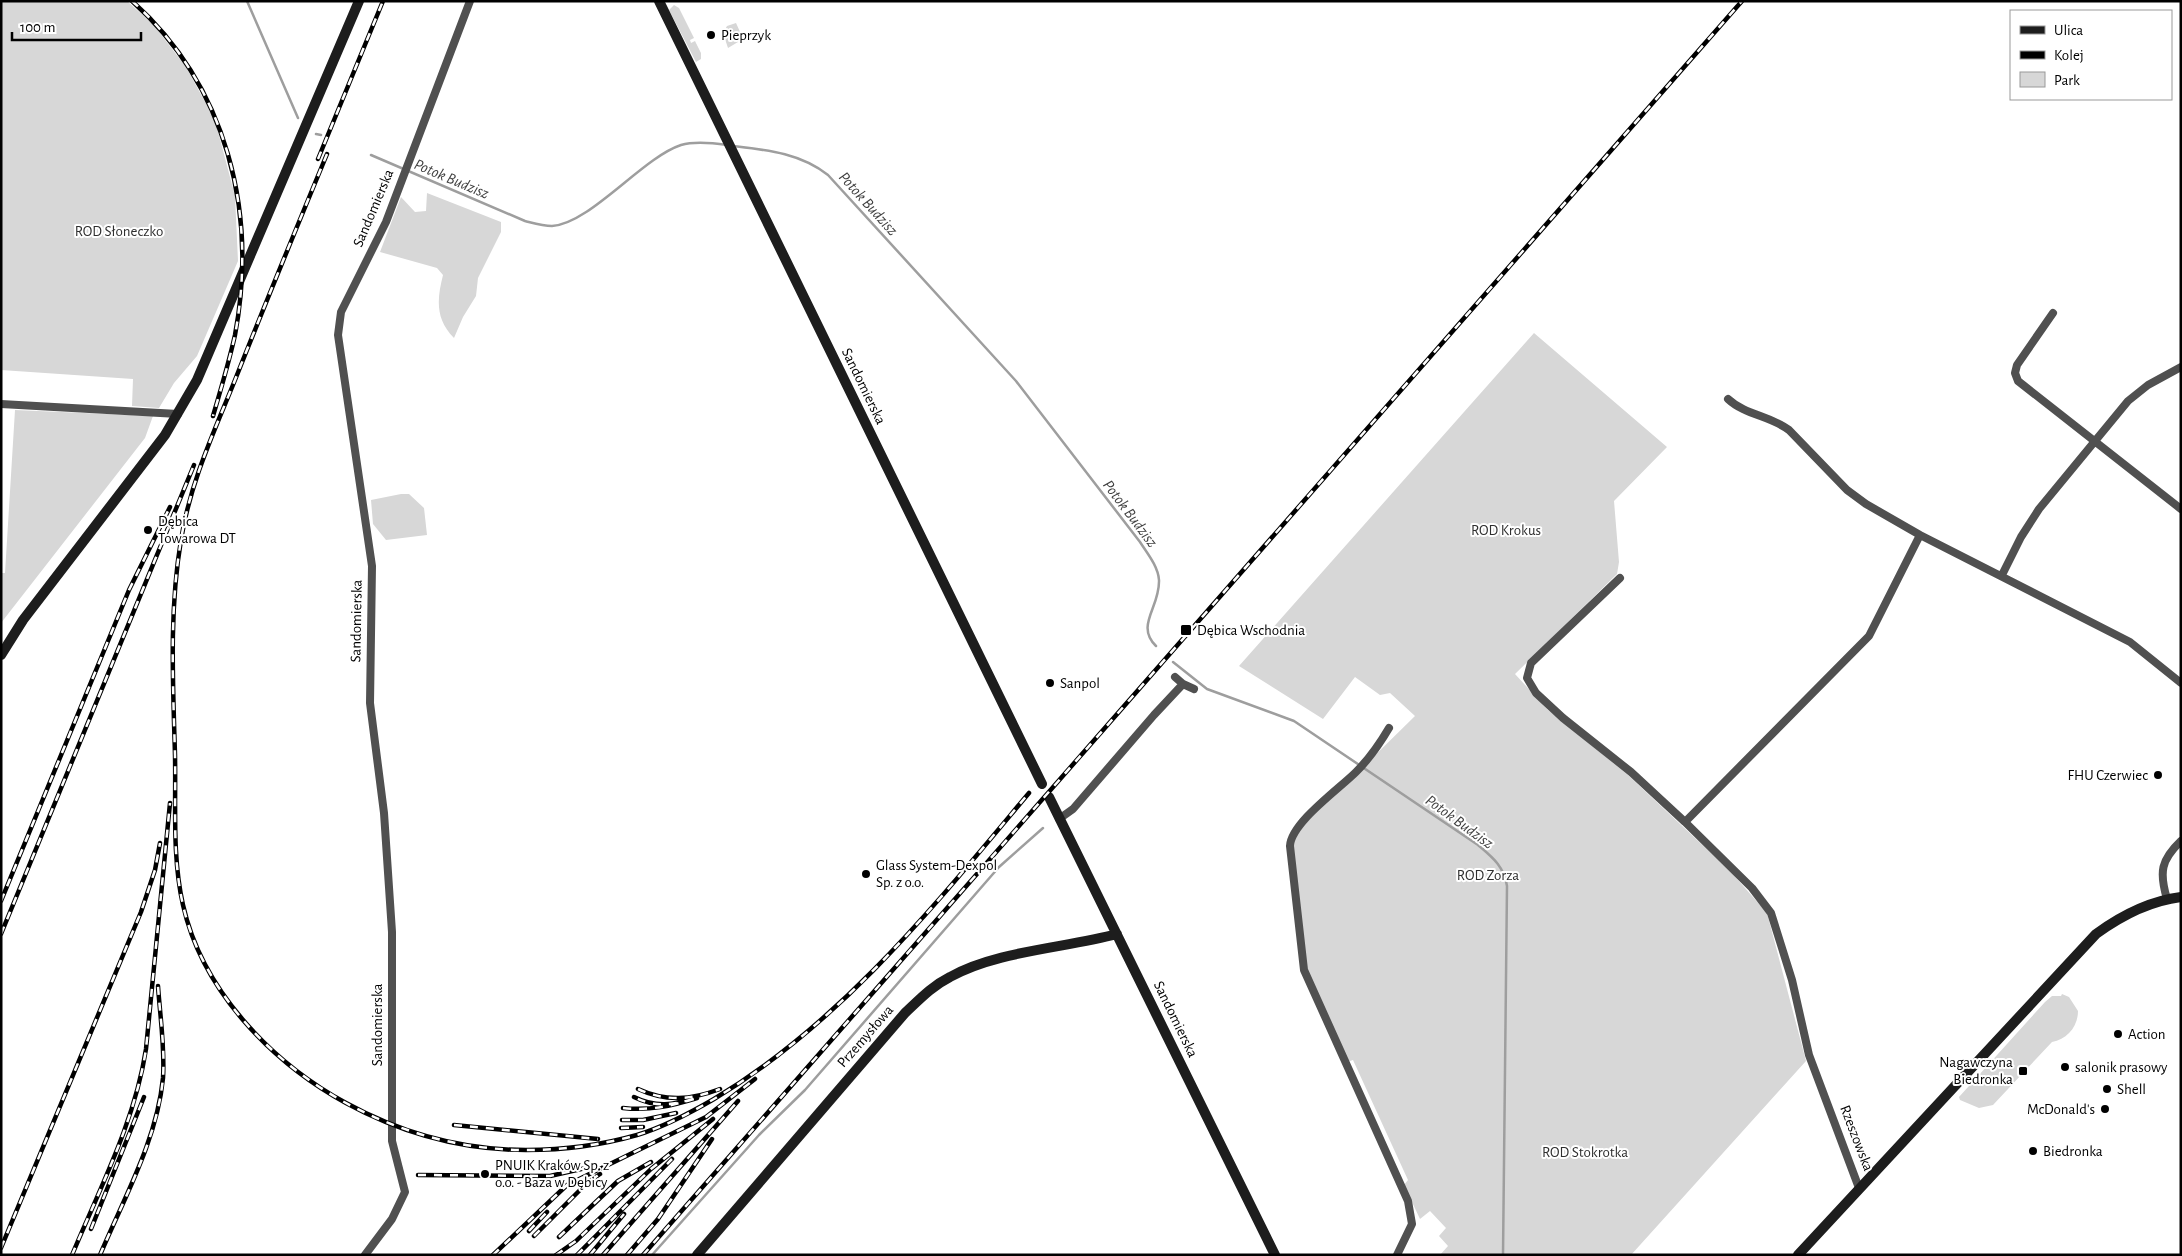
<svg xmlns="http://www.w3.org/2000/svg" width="2182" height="1256" font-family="'Alegreya Sans',sans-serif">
<rect width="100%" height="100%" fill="#fff"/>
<path fill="#d7d7d7" d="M 1,1 L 127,1 L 153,24 L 186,67 L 215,120 L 235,196 L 238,261 L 197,356 L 174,383 L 159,408 L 132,406 L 133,379 L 1,370 Z
M 674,5 L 679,8 L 694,38 L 690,40 L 691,43 L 695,41 L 701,53 L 701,59 L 696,62 L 669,10 Z
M 736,23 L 741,34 L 738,42 L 728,48 L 723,33 L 727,26 Z
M 427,193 L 501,222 L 501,232 L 478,278 L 476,296 L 463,317 L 454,338 C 435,319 437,299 443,275 L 437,268 L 380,252 L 401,197 L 415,212 L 426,211 Z
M 1534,333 L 1667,447 L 1614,501 L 1619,562 L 1617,574 L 1515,674 L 1548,710 L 1628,775 L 1730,871 L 1767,913 L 1806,1061 L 1631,1255 L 1440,1255 L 1448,1246 L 1439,1236 L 1446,1228 L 1430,1211 L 1420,1219 L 1404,1185 L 1408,1180 L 1353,1060 L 1347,1062 L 1307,969 L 1293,847 L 1298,831 L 1415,716 L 1390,693 L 1380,695 L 1355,677 L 1323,719 L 1239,666 Z
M 15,410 L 153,416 L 145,438 L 1,623 L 1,573 L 5,573 Z
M 401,494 L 409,494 L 424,508 L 427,535 L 386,540 L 373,524 L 371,500 Z
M 2062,994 L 2069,997 L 2078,1011 C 2078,1027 2067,1039 2052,1042 L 1993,1105 L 1979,1108 L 1960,1100 L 1959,1097 L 2045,1002 L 2052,996 L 2061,996 Z"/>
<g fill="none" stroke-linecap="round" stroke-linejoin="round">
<path stroke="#9e9e9e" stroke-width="2.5" d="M 247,1 L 298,118
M 316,134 L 321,135
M 733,146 C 767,150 800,153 828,175 L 1016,381 L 1140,542 C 1147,553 1158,566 1159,580 C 1160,608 1135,625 1156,646
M 371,155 L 525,221 C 533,223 543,226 552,226 C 591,223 642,158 681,145 C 695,141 713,143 727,145
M 1173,662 L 1207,689 L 1294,721 L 1478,845 C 1492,857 1504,866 1507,886 L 1503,1255
M 652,1255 L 759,1135 L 805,1090 L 999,867 L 1043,828"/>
<path stroke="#505050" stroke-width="8" d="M 2053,313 L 2017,365 L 2015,373 L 2018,381 L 2181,509
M 1728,399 C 1745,415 1771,416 1789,430 L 1847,490 L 1866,504 L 1920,535 L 2130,642 L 2181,683
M 1,404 L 178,414
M 2002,575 L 2021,537 L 2039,509 L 2128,401 L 2148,385 L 2181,367
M 1620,578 L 1531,663 L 1527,678 L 1536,693 L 1563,718 L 1631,772 L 1685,822 L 1752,888 L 1771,913 L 1792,980 L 1809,1055 L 1859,1188
M 1183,684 L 1194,689
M 1389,728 C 1379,745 1369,759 1356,772 C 1339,789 1291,823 1290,846 L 1304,970 L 1408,1201 L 1412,1224 L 1397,1255
M 1059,819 L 1073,809 L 1154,715 L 1183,684 L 1175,677
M 1685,822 L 1869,636 L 1920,535
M 2167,899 C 2159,872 2161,860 2181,841
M 365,1255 L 392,1219 L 405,1192 L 392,1141 L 392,932 L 384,813 L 370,703 L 372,566 L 338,335 L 341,312 L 386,222 L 470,1"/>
<path stroke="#1d1d1d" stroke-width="10" d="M 659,1 L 1042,784
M 1,655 L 23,620 L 165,435 L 197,380 L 359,1
M 1049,797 L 1275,1255
M 697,1255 L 905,1013 C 919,1000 932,986 950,977 C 996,951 1065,948 1117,934
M 1798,1255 L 2096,934 C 2122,915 2149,901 2181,897"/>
<defs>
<path id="rail" d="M 132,1 C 227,86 258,212 235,335 C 229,362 221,389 213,416
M 327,154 C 296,229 265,304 235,380 C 214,432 190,483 181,540 C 169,611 173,684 175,755 C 176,805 172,857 183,905 C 202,990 271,1062 346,1103 C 401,1133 463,1150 526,1150 C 563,1150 602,1145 637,1135 C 664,1127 690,1113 714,1099 C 841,1023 935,905 1029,793
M 318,159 L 383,1
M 1,901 L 129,590 L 170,507
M 1,934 L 194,465
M 638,1089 C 666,1102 691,1100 720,1089
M 623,1108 C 650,1111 671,1106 697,1098 C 673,1105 656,1108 634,1097
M 622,1120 L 643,1120 L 676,1113
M 454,1125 L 598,1139
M 621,1128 L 643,1127
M 418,1175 L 550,1176 L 590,1167
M 91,1229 L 144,1097
M 529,1231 L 547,1212
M 534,1236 L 587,1183 L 600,1174
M 559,1237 L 618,1181 L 651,1162
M 1,1248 L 141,912 L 155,870 L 160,843
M 72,1255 C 100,1188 135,1121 146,1049 L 170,803
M 100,1255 C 124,1198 157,1140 163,1078 C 165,1047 160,1016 158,986
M 493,1255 L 567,1185 L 706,1117 L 755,1079
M 556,1255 L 576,1241 L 651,1169 L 713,1119
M 577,1255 L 672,1159
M 590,1255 L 624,1214
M 603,1255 L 738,1101
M 627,1255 L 658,1219 L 712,1139
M 643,1255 L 1742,1"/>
</defs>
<use href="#rail" stroke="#000" stroke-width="4.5"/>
<use href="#rail" stroke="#fff" stroke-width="2.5" stroke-dasharray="8" stroke-linecap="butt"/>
</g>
<g fill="#000" stroke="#fff" stroke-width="2">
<circle cx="711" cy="35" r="5"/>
<circle cx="148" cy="530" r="5"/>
<rect x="1180" y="624" width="12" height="12" rx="2.5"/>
<circle cx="1050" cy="683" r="5"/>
<circle cx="2158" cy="775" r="5"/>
<circle cx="866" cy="874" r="5"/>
<circle cx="2118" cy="1034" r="5"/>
<circle cx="2065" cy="1067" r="5"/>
<rect x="2018" y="1066" width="10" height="10" rx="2.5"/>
<circle cx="2107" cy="1089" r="5"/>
<circle cx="2105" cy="1109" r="5"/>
<circle cx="2033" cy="1151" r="5"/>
<circle cx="485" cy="1174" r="5"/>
</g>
<g text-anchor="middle" stroke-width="4" stroke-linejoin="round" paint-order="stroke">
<g font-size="15" fill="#000" stroke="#fff" text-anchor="start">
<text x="721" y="40">Pieprzyk</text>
<text x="158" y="526">Dębica<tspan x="158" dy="17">Towarowa DT</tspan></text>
<text x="1197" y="635">Dębica Wschodnia</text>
<text x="1060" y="688">Sanpol</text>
<text x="2148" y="780" text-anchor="end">FHU Czerwiec</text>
<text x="876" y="870">Glass System-Dexpol<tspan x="876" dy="17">Sp. z o.o.</tspan></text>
<text x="2128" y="1039">Action</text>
<text x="2013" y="1067" text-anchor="end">Nagawczyna<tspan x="2013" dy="17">Biedronka</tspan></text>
<text x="2075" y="1072">salonik prasowy</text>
<text x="2117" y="1094">Shell</text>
<text x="2095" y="1114" text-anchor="end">McDonald's</text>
<text x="2043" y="1156">Biedronka</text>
<text x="495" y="1170">PNUIK Kraków Sp. z<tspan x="495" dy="17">o.o. - Baza w Dębicy</tspan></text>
</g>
<g font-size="15" fill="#000" stroke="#fff">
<text transform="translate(373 208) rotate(-67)" y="5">Sandomierska</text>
<text transform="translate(864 386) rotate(64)" y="5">Sandomierska</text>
<text transform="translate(356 621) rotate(-89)" y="5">Sandomierska</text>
<text transform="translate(1176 1019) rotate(64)" y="5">Sandomierska</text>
<text transform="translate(377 1025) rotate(-90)" y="5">Sandomierska</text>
<text transform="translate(865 1036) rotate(-49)" y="5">Przemysłowa</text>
<text transform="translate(1857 1138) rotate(69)" y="5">Rzeszowska</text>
</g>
<g font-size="15" fill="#2e2e2e" stroke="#fff">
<text x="119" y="236">ROD Słoneczko</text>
<text x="1506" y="535">ROD Krokus</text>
<text x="1488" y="880">ROD Zorza</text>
<text x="1585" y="1157">ROD Stokrotka</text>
</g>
<g font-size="16" font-style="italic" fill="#3f3f3f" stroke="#fff">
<text transform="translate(452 178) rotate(23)" y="6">Potok Budzisz</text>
<text transform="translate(869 203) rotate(48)" y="6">Potok Budzisz</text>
<text transform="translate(1131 513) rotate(53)" y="6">Potok Budzisz</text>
<text transform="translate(1460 821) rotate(36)" y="6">Potok Budzisz</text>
</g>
</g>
<rect width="2182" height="1256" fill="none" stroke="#000000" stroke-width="5"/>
<rect x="2010" y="10" width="162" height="90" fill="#ffffff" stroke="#999999"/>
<rect x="2020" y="26" width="25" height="8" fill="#1d1d1d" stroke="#999999"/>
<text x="2054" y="35" font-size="15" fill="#000000">Ulica</text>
<rect x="2020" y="51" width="25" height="8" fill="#000000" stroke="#999999"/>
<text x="2054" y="60" font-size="15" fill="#000000">Kolej</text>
<rect x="2020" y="72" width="25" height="15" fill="#d7d7d7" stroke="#999999"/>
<text x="2054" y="85" font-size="15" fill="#000000">Park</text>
<path d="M12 32v8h129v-8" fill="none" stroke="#000000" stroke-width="2.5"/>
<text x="20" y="32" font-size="15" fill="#000000" stroke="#ffffff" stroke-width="4" paint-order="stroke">100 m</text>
</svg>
